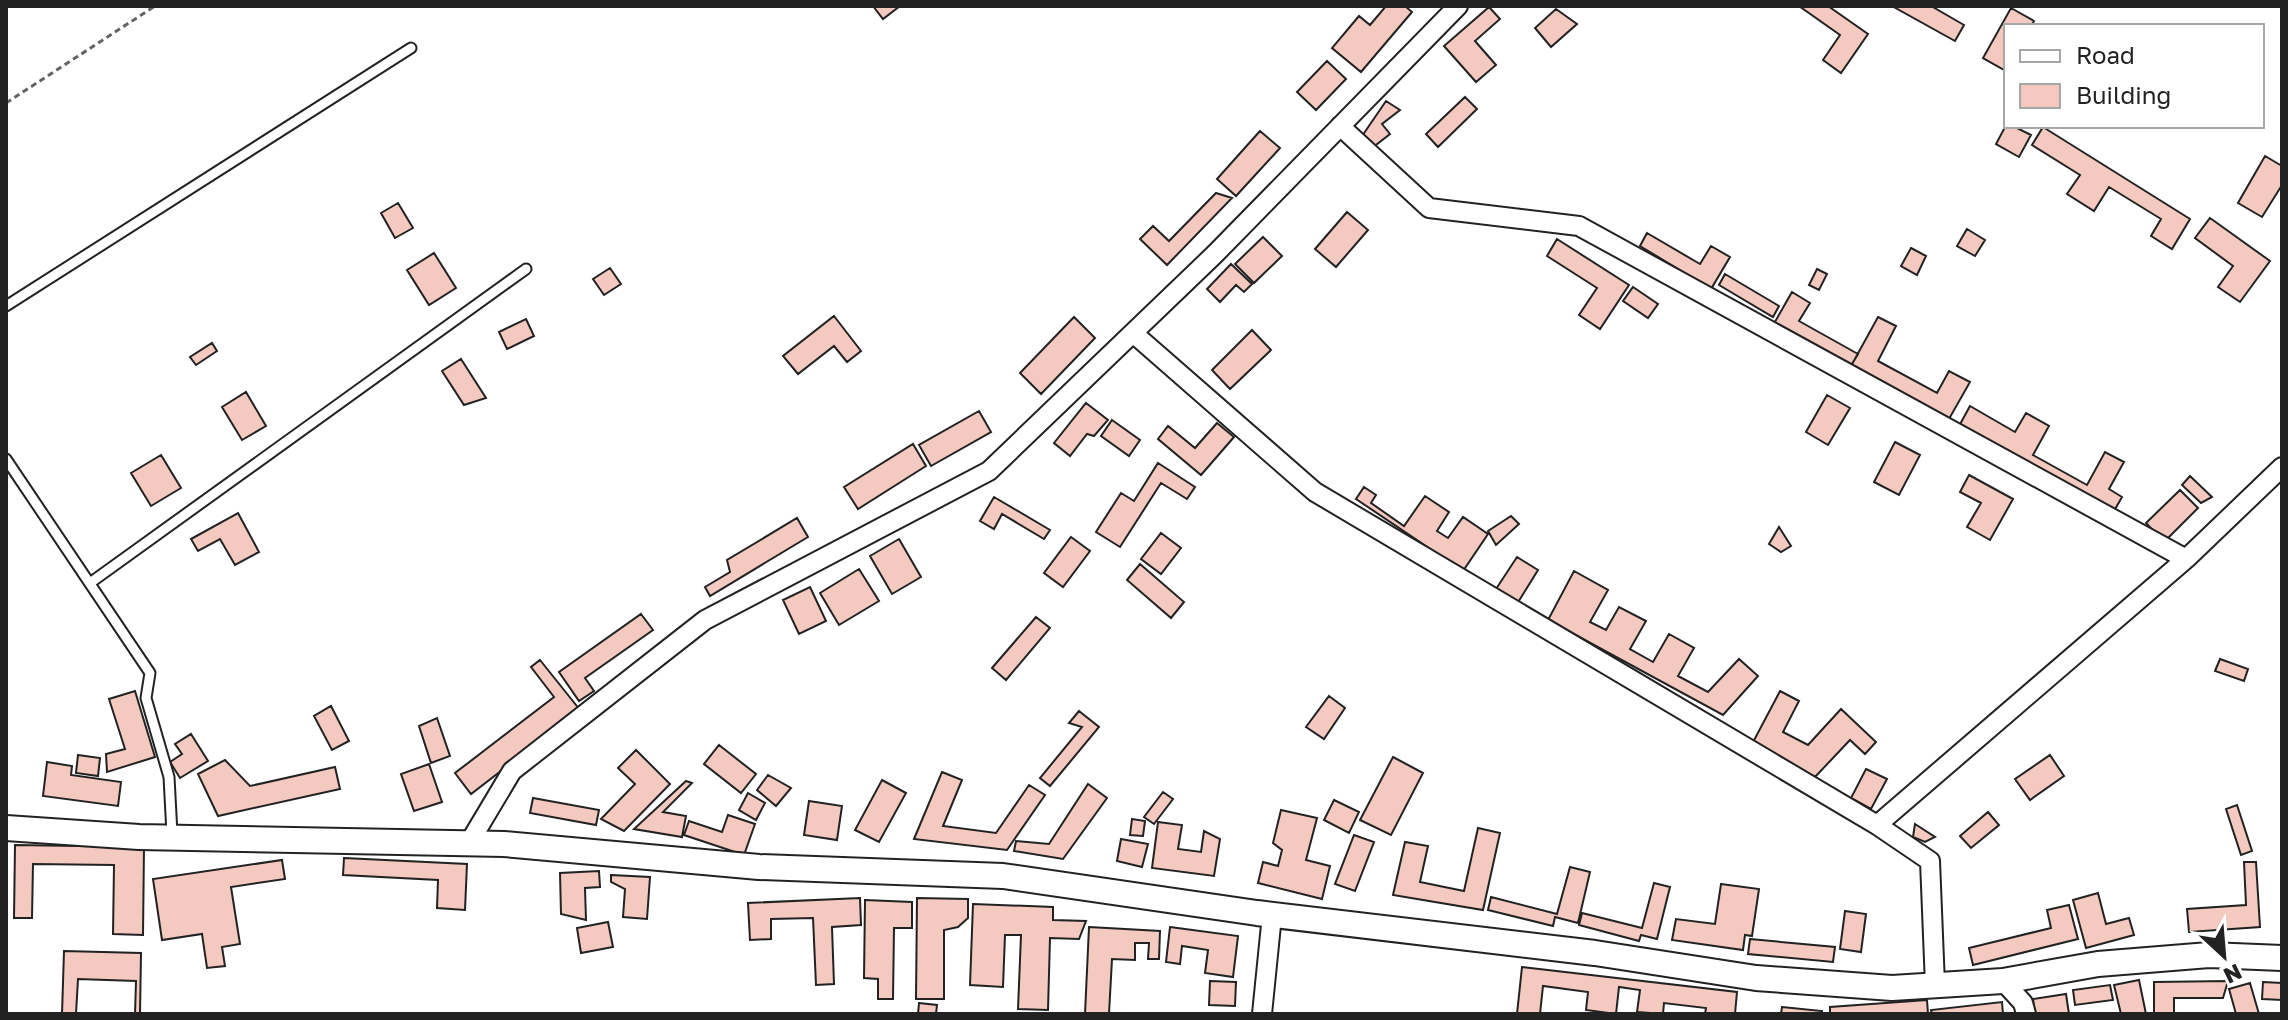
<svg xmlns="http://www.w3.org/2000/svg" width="2288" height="1020" font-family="'Golos Text',sans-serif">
<rect width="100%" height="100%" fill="#fff"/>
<path fill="#f3c9c0" stroke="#222" stroke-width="2" d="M 873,6 L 900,6 L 883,19 Z
M 1386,6 L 1405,6 L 1412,12 L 1361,72 L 1332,48 L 1359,16 L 1370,25 Z
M 1799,6 L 1828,6 L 1868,34 L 1841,73 L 1823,60 L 1840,35 Z
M 1892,6 L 1931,6 L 1964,25 L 1955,41 Z
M 1489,7 L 1500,19 L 1475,41 L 1496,65 L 1476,82 L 1444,46 Z
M 2011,8 L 2034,21 L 2031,26 L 2006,26 L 2006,71 L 1983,58 Z
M 1556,9 L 1577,24 L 1551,47 L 1535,28 Z
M 1327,61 L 1346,79 L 1316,110 L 1297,92 Z
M 1465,97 L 1477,109 L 1438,147 L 1426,134 Z
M 1386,101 L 1400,110 L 1382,124 L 1390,134 L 1372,148 L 1360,139 Z
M 2005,127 L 2017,128 L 2031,135 L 2019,157 L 1996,144 Z
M 2043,127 L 2190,219 L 2172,249 L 2151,236 L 2161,219 L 2109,187 L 2094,211 L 2067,194 L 2080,175 L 2032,145 Z
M 1260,131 L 1280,148 L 1236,196 L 1217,179 Z
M 2265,156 L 2282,166 L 2282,185 L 2262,217 L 2238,203 Z
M 1216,193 L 1232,198 L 1167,265 L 1140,239 L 1153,226 L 1169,241 Z
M 398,203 L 413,228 L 395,238 L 381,213 Z
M 1347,212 L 1368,230 L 1336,267 L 1315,249 Z
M 2210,218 L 2270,261 L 2240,302 L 2218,287 L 2233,266 L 2195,238 Z
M 1967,229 L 1985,240 L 1975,256 L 1957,246 Z
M 1647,233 L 1700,264 L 1711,246 L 1730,257 L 1711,289 L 1640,246 Z
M 1263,237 L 1282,256 L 1254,283 L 1235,264 Z
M 1557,239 L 1629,285 L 1600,329 L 1579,315 L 1597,288 L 1547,256 Z
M 1911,248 L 1926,256 L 1917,275 L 1901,266 Z
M 434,253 L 456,288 L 429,305 L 407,270 Z
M 1231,264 L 1252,284 L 1244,292 L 1236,285 L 1220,302 L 1207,289 Z
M 610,268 L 621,284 L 604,295 L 593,279 Z
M 1817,269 L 1827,274 L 1819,290 L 1809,285 Z
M 1725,274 L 1779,306 L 1773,317 L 1719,285 Z
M 1633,287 L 1658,304 L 1648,318 L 1623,301 Z
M 1792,292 L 1810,303 L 1799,321 L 1858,354 L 1849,369 L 1772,327 Z
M 834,316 L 861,351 L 847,362 L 834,346 L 798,374 L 783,356 Z
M 1074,317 L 1095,338 L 1041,394 L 1020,373 Z
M 1878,317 L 1896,326 L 1878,361 L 1937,393 L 1949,371 L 1970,382 L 1949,419 L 1851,366 Z
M 526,319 L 534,336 L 507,349 L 499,332 Z
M 1252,330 L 1271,350 L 1230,389 L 1212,370 Z
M 212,343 L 217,351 L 196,365 L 190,357 Z
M 461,359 L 486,398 L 464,405 L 442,371 Z
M 246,392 L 266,426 L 242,440 L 222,407 Z
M 1827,395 L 1850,408 L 1828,445 L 1806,432 Z
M 1086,403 L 1108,420 L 1094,436 L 1087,434 L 1070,456 L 1054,443 Z
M 1970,406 L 2015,432 L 2026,413 L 2049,426 L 2033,455 L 2087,485 L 2105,452 L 2124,462 L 2109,489 L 2122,497 L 2114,511 L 1959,426 Z
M 979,411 L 991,432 L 931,466 L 919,445 Z
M 1112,420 L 1140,440 L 1129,456 L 1101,436 Z
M 1217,423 L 1234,437 L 1201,475 L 1158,439 L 1168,426 L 1195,448 Z
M 1895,442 L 1920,455 L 1899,495 L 1874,482 Z
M 913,444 L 926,466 L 858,509 L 844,487 Z
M 161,455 L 181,488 L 151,506 L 131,473 Z
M 1158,463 L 1195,487 L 1187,499 L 1161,483 L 1120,547 L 1096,532 L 1121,493 L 1134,501 Z
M 1969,475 L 2013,499 L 1990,540 L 1967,527 L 1981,503 L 1960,492 Z
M 2190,476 L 2212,497 L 2201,503 L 2182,485 Z
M 1364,487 L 1376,495 L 1371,503 L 1404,526 L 1425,496 L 1449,512 L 1437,531 L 1448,538 L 1463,517 L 1488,534 L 1463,571 L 1356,499 Z
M 2180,490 L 2198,508 L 2164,542 L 2146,523 Z
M 994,497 L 1050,530 L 1044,539 L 1002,514 L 994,529 L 980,521 Z
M 238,513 L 259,552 L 235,565 L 220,539 L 198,551 L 191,539 Z
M 1511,516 L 1519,524 L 1496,545 L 1488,531 Z
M 797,518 L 808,537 L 710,596 L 705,587 L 730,572 L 727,560 Z
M 1779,527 L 1791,546 L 1781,552 L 1769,544 Z
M 1161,533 L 1181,548 L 1161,574 L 1141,559 Z
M 1071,537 L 1090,551 L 1063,587 L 1044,573 Z
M 899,539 L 921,577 L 892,594 L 870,556 Z
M 1517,557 L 1538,570 L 1517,604 L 1494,592 Z
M 1140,564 L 1184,602 L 1171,618 L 1127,580 Z
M 859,569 L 879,601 L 839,625 L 820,593 Z
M 1574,571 L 1608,590 L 1590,622 L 1606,630 L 1619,607 L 1646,621 L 1630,649 L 1653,662 L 1669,634 L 1694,648 L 1678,676 L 1708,692 L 1739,659 L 1758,676 L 1723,715 L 1548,620 Z
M 810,587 L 826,621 L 799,634 L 783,600 Z
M 641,614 L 653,630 L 585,678 L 594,691 L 579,701 L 559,672 Z
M 1036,617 L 1050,628 L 1006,680 L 992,668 Z
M 2220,659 L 2248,669 L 2244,681 L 2215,671 Z
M 540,660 L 580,710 L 471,794 L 455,773 L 554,697 L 531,667 Z
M 135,691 L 155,757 L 107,772 L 106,754 L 125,749 L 109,699 Z
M 1780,691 L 1799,701 L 1783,732 L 1808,745 L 1841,709 L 1876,742 L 1865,754 L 1850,740 L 1815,777 L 1752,744 Z
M 1329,696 L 1345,708 L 1324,739 L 1306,727 Z
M 331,706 L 349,741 L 332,750 L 314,716 Z
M 1079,711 L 1099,727 L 1050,786 L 1040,778 L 1082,727 L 1069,723 Z
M 437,718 L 450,756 L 431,763 L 419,726 Z
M 191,734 L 208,761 L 180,778 L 170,762 L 182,754 L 175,744 Z
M 719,745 L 756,774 L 741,793 L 704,764 Z
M 636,750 L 670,784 L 624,831 L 601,819 L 635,784 L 618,768 Z
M 78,755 L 100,758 L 98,776 L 76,773 Z
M 2050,755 L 2064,776 L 2030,800 L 2015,779 Z
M 1393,757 L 1423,773 L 1391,835 L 1360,820 Z
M 225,760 L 250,786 L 335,767 L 340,789 L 218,816 L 198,774 Z
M 47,762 L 72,766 L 71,775 L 121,782 L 118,806 L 43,796 Z
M 429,764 L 442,802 L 414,811 L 401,774 Z
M 1866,769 L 1887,779 L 1871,809 L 1851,798 Z
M 942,772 L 962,780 L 943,826 L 996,833 L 1029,785 L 1045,795 L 1007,850 L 914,839 Z
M 768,775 L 791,788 L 776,806 L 757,790 Z
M 882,780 L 906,793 L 879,842 L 855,830 Z
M 686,781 L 692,783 L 663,812 L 686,816 L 682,837 L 634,829 Z
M 1088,784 L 1107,798 L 1063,859 L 1014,851 L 1016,841 L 1049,844 Z
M 1163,792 L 1173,799 L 1154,824 L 1144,817 Z
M 748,793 L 765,803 L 756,820 L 739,810 Z
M 533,798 L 599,810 L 596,825 L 530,813 Z
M 1334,800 L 1359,812 L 1349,833 L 1324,820 Z
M 809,801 L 842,806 L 837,840 L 804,835 Z
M 2237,805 L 2252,851 L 2241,855 L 2226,809 Z
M 1281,810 L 1317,818 L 1306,860 L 1330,866 L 1322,899 L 1258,883 L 1263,862 L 1278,866 L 1282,850 L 1273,843 Z
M 1988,812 L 1999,825 L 1971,848 L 1960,836 Z
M 728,815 L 755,824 L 744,855 L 684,835 L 689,821 L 722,832 Z
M 1132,819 L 1145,821 L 1143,836 L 1130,835 Z
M 1158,822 L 1182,825 L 1178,849 L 1201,852 L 1204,831 L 1220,839 L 1214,876 L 1152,868 Z
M 1915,824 L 1935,837 L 1925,842 L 1913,837 Z
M 1478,828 L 1500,833 L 1483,910 L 1393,895 L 1405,842 L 1428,846 L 1420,882 L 1464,891 Z
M 1354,835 L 1374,842 L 1355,891 L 1335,884 Z
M 1121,839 L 1148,844 L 1142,867 L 1117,861 Z
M 15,845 L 144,847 L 143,935 L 113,934 L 114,865 L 33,864 L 32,918 L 14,918 Z
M 344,858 L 467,864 L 465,910 L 437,908 L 438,880 L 343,875 Z
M 282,860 L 285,879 L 231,887 L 240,944 L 222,947 L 225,966 L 207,968 L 202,934 L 162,940 L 153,879 Z
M 2244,862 L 2256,862 L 2260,927 L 2189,932 L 2187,909 L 2246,905 Z
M 1570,867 L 1590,872 L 1578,923 L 1555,917 L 1553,926 L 1488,910 L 1491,897 L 1557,914 Z
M 599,871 L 600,887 L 585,888 L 586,920 L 561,914 L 560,873 Z
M 611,875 L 650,877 L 647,919 L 623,917 L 625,889 L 611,882 Z
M 1654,883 L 1670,887 L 1657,939 L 1641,935 L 1639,941 L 1579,925 L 1582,913 L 1642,928 Z
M 1721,884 L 1759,889 L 1752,936 L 1745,935 L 1743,950 L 1672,940 L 1676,919 L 1715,924 Z
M 2098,893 L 2106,924 L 2129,918 L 2134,935 L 2086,948 L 2073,900 Z
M 860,898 L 861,925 L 832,927 L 834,984 L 816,985 L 813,918 L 771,919 L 771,939 L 750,940 L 748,903 Z
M 917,898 L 968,899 L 968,918 L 958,927 L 944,930 L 944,999 L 916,999 Z
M 865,900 L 912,902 L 912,928 L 894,928 L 893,999 L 878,999 L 878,979 L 864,978 Z
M 973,904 L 1053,907 L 1053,920 L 1086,921 L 1079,939 L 1050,938 L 1048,1010 L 1018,1009 L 1021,935 L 1005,935 L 1003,987 L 970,985 Z
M 2069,905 L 2078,939 L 1973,965 L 1969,948 L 2051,928 L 2047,910 Z
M 1845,911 L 1866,914 L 1861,952 L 1840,949 Z
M 608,922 L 613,947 L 581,953 L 577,928 Z
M 1089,927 L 1160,931 L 1159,959 L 1148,959 L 1149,943 L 1135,943 L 1135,960 L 1112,959 L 1109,1014 L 1085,1014 Z
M 1170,927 L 1238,936 L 1233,977 L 1205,973 L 1208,950 L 1182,946 L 1180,964 L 1166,962 Z
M 1750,939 L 1835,947 L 1833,962 L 1748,954 Z
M 64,951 L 141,953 L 140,1014 L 135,1014 L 136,981 L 78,979 L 76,1014 L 62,1014 Z
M 1522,967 L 1737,992 L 1735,1014 L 1705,1014 L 1706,1008 L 1664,1003 L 1663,1014 L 1637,1012 L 1640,990 L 1619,987 L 1616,1014 L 1586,1010 L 1588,992 L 1543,986 L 1540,1014 L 1517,1014 Z
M 2139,980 L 2146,1014 L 2121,1014 L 2114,985 Z
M 1210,981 L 1236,982 L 1235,1006 L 1209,1005 Z
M 2228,981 L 2223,998 L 2174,998 L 2174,1014 L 2154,1014 L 2154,982 Z
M 2263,982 L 2282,983 L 2282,1000 L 2262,999 Z
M 2250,983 L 2259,1014 L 2236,1014 L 2229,989 Z
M 2110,985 L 2113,1000 L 2075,1005 L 2073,990 Z
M 2066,994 L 2069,1014 L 2035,1014 L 2033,999 Z
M 1927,1000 L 1928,1014 L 1830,1014 L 1830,1007 Z
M 2002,1002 L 2003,1014 L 1932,1014 L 1931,1010 Z
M 919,1003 L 937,1005 L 936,1014 L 918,1014 Z
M 1782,1007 L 1822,1011 L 1821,1014 L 1781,1014 Z"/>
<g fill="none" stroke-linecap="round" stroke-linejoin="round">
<defs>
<path id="lane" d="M 6,306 L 411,48
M 6,459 L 150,673 L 146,698 L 169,777 L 172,834
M 90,583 L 526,269"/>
<path id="street" d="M 1340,126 L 1429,208 L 1579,226 L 2186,559
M 1133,333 L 1315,492 L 1877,825 L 1930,861 L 1935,985
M 1877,825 L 2186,559 L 2282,467
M 469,843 L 512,771 L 705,620 L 989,471 L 1215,254 L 1458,6
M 2003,981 L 2023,1003 L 2026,1014
M 1262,1014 L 1272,915"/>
<path id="secondary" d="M 6,828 L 139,837 L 504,844 L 759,867 L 1003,876 L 1257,913 L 1595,953 L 1756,978 L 1892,988 L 2003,981 L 2098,964 L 2209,955 L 2282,958"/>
</defs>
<use href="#lane" stroke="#222" stroke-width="13"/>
<use href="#street" stroke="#222" stroke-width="22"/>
<use href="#secondary" stroke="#222" stroke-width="28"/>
<path stroke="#646464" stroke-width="3" stroke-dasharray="6 4" stroke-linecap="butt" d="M 6,103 L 155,6"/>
<use href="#lane" stroke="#fff" stroke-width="9"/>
<use href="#street" stroke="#fff" stroke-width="18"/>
<use href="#secondary" stroke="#fff" stroke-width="24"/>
</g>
<rect width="2288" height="1020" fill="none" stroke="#222222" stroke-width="16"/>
<rect x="2004" y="24" width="260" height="104" fill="#ffffff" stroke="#a7a7a7" stroke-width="2"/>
<rect x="2020" y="50" width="40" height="12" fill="#ffffff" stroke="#a7a7a7" stroke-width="2"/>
<text x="2076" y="64" font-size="24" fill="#222222">Road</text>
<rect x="2020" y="84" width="40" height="24" fill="#f3c9c0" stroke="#a7a7a7" stroke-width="2"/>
<text x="2076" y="104" font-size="24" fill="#222222">Building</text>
<g transform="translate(2224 956) rotate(154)" stroke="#ffffff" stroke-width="6" paint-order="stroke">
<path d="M0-6L14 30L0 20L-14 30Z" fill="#222222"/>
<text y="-12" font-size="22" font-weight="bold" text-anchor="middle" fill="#222222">N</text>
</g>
</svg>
